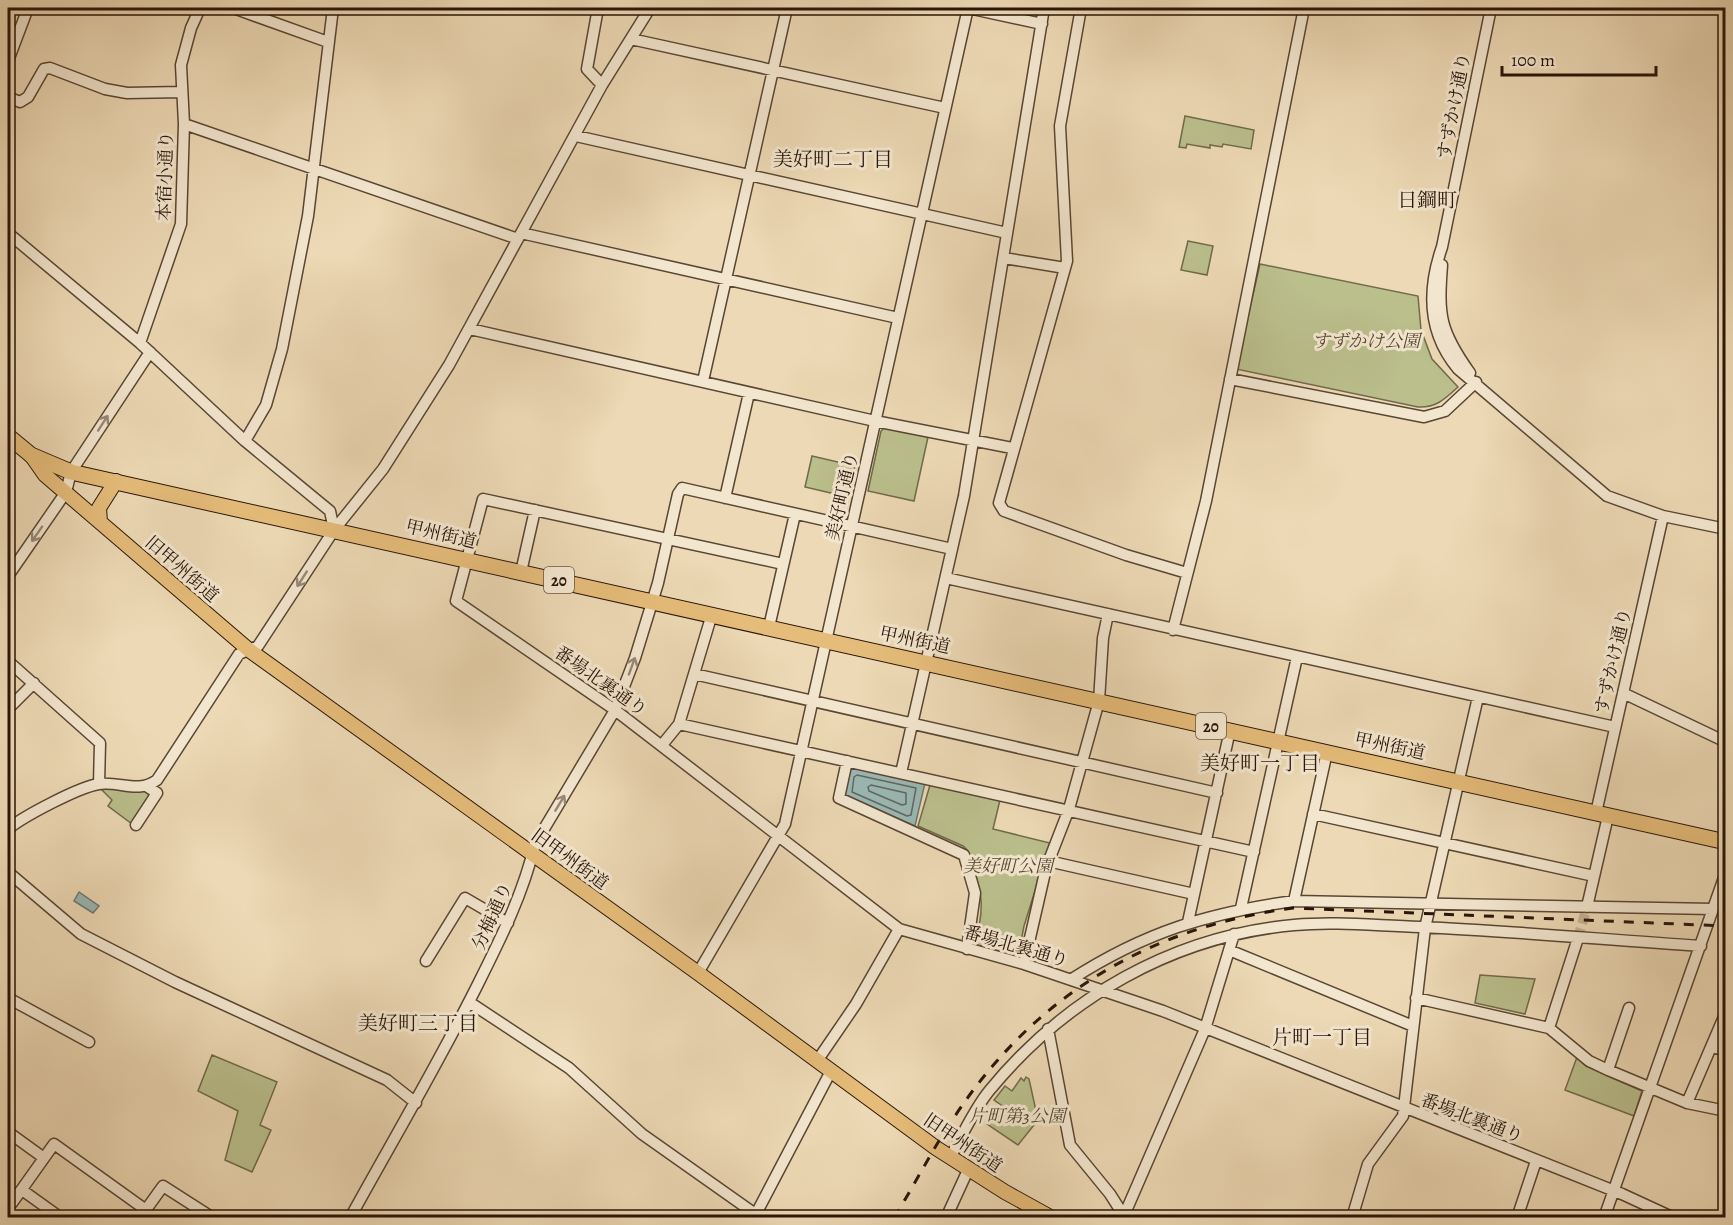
<svg xmlns="http://www.w3.org/2000/svg" width="1733" height="1225" font-family="Alegreya,'Noto Serif JP',serif">
<rect width="100%" height="100%" fill="#edd9b5"/>
<filter id="stains"><feTurbulence type="fractalNoise" baseFrequency=".00333" numOctaves="4"/><feColorMatrix values="0 0 0 0 .2 0 0 0 0 .09 0 0 0 0 .02 0 0 0 .5 -.17"/></filter>
<radialGradient id="worn" r=".72"><stop offset=".6" stop-color="#630" stop-opacity="0"/><stop offset="1" stop-color="#630" stop-opacity=".3"/></radialGradient>
<path fill="#babf8c" stroke="#716a4a" stroke-width="1.5" d="M 1185,116 L 1254,130 L 1251,149 L 1223,144 L 1222,147 L 1210,145 L 1210,148 L 1187,144 L 1186,148 L 1179,147 Z
M 1188,241 L 1213,246 L 1207,275 L 1181,270 Z
M 1260,264 L 1418,296 L 1421,330 L 1432,359 L 1458,387 C 1445,399 1436,408 1418,407 L 1236,369 Z
M 885,427 L 928,437 L 914,501 L 868,491 L 881,431 Z
M 812,456 L 855,466 L 848,497 L 805,487 Z
M 930,785 L 1000,800 L 993,829 L 1050,843 L 1024,926 L 1018,957 L 974,945 C 987,905 981,889 968,851 L 963,846 L 918,826 Z
M 100,788 L 145,789 L 153,794 L 132,824 L 108,806 L 112,800 Z
M 1480,975 L 1535,979 L 1525,1014 L 1475,1003 Z
M 212,1055 L 277,1082 L 260,1125 L 271,1130 L 252,1172 L 225,1160 L 238,1111 L 198,1091 Z
M 1577,1057 L 1586,1066 L 1642,1091 L 1634,1116 L 1565,1090 Z
M 1026,1077 L 1029,1079 L 1038,1120 L 1018,1145 L 987,1124 L 1001,1105 L 994,1100 L 1005,1086 L 1012,1091 L 1021,1078 L 1024,1081 Z"/>
<path fill="#9bb9b6" stroke="#6d7771" stroke-width="1.5" d="M 850,767 L 925,783 L 915,826 L 843,794 Z
M 79,892 L 99,906 L 93,913 L 74,901 Z"/>
<g fill="none" stroke-linecap="round" stroke-linejoin="round">
<path stroke="#626760" stroke-width="1.5" d="M 857,775 L 916,788 L 911,815 L 907,816 L 852,792 L 854,777 Z
M 871,785 L 906,793 L 906,804 L 902,805 L 869,791 L 868,787 Z"/>
<path stroke="#c6b293" stroke-width="10" stroke-dasharray="10 5" stroke-linecap="butt" d="M 1578,938 L 1587,907"/>
<defs>
<path id="minor" d="M 233,8 L 328,42
M 598,8 L 587,69 L 602,85
M 968,8 L 1042,24
M 1081,8 L 1060,126 L 1067,261 L 999,503 L 1004,511 L 1126,555 L 1187,573
M 1491,8 L 1442,247 C 1427,290 1427,332 1458,369 L 1607,496 L 1663,516 L 1726,529
M 631,39 L 945,108
M 8,61 L 28,8
M 8,97 L 20,102 L 28,97 L 44,69 L 50,68 L 105,89 L 127,93 L 181,92
M 184,124 L 518,239
M 576,136 L 1007,233
M 8,233 L 140,343 L 245,441 L 330,511 L 334,530
M 521,233 L 898,318
M 1004,258 L 1065,268
M 1442,265 C 1438,316 1440,331 1470,373
M 470,329 L 875,421 L 1012,448
M 140,343 L 181,224 L 184,124 L 181,65 L 191,28 L 200,8
M 1230,379 L 1424,417 L 1445,411 L 1476,382
M 703,381 L 787,8
M 245,441 L 266,405 L 282,349 L 308,216 L 333,8
M 725,498 L 749,393
M 783,564 L 483,499 L 456,601 L 615,710 L 899,929 L 1024,964 L 1163,1011 L 1622,1194 L 1674,1218
M 521,572 L 535,510
M 8,576 L 66,492 L 71,472 L 150,352
M 946,578 L 1615,727
M 769,627 L 795,514
M 1173,630 L 1206,501 L 1304,8
M 8,661 L 100,743 L 99,784
M 694,674 L 1217,793
M 1623,693 L 1726,742
M 8,709 L 34,683
M 679,724 L 1254,852
M 662,745 L 679,724 L 712,614
M 847,761 L 839,798 L 964,855 L 975,893 L 967,949
M 901,773 L 964,496 L 1044,8
M 1596,813 L 1663,516
M 1313,814 L 1594,876
M 136,825 L 157,793 L 148,787
M 8,829 C 24,816 79,787 99,784 C 120,781 138,794 157,780 L 239,654 L 258,646 L 334,530 L 383,469 L 449,365 L 602,85 L 650,8
M 1048,861 L 1194,894
M 8,872 L 81,934 L 175,982 L 387,1080 L 416,1103
M 1294,901 L 1327,752
M 1587,907 L 1608,816
M 1241,908 L 1297,657
M 1188,922 L 1230,730
M 1229,950 L 1413,1026
M 426,961 L 465,898 L 508,923
M 1024,964 L 1046,868 L 1069,809 L 1099,701 L 1103,638 L 1108,614
M 698,973 L 785,824 L 968,8
M 1072,979 C 1145,932 1208,913 1294,901 L 1713,909
M 8,998 L 89,1042
M 1416,998 L 1549,1028 L 1589,1061 L 1608,1070 L 1687,1103 L 1726,1111
M 469,1002 L 569,1068 L 642,1134 L 761,1218
M 1549,1028 L 1578,938
M 1048,1029 L 1070,1145 L 1110,1194 L 1124,1216
M 1711,1047 L 1726,1050
M 817,1061 L 856,1004 L 899,929
M 1608,1070 L 1629,1008
M 1687,1103 L 1726,1012
M 8,1132 L 44,1158
M 950,1158 C 962,1136 973,1111 989,1091 C 1065,998 1173,936 1294,925 C 1337,921 1378,926 1420,927 C 1514,931 1607,940 1701,946
M 22,1190 L 61,1218
M 8,1200 L 12,1203 L 54,1144 L 146,1210
M 756,1214 L 831,1071
M 140,1218 L 163,1186 L 213,1218
M 350,1218 C 393,1140 438,1064 478,984 C 501,938 523,894 535,844 L 615,710 L 635,658 L 658,583 L 678,494 L 682,488 L 952,549
M 946,1218 L 968,1170
M 1123,1218 L 1205,1029 L 1234,934
M 1352,1218 L 1368,1164 L 1403,1116 L 1425,928 L 1478,697
M 1517,1218 L 1536,1161
M 1604,1218 L 1726,872"/>
<path id="major" d="M 31,455 L 45,475 L 249,650 L 698,973 L 936,1148 L 1005,1192 L 1052,1218
M 100,522 L 99,508 L 116,481"/>
<path id="highway" d="M 8,436 L 31,455 L 71,472 L 1726,842"/>
</defs>
<use href="#minor" stroke="#594634" stroke-width="13"/>
<use href="#major" stroke="#281509" stroke-width="16"/>
<use href="#highway" stroke="#281509" stroke-width="17"/>
<use href="#minor" stroke="#f3e6cf" stroke-width="10"/>
<use href="#major" stroke="#e6bc7a" stroke-width="14"/>
<use href="#highway" stroke="#e6bc7a" stroke-width="15"/>
<path stroke="#281509" stroke-width="3" stroke-dasharray="10 10" stroke-linecap="butt" d="M 894,1218 C 915,1184 933,1148 955,1116 C 1035,995 1150,927 1293,908 L 1726,926"/>
</g>
<defs><path id="oneway-shaft" d="M-6 0H5M1.5-3L5.5 0L1.5 3" fill="none" stroke-width="1.6" stroke-linecap="round" stroke-linejoin="round" transform="scale(1.5)"/></defs>
<g stroke="#988876">
<use href="#oneway-shaft" transform="translate(103 423) rotate(-57)"/>
<use href="#oneway-shaft" transform="translate(37 534) rotate(125)"/>
<use href="#oneway-shaft" transform="translate(302 579) rotate(123)"/>
<use href="#oneway-shaft" transform="translate(632 666) rotate(-70)"/>
<use href="#oneway-shaft" transform="translate(560 803) rotate(-59)"/>
</g>
<g text-anchor="middle" stroke-width="6" stroke-linejoin="round" paint-order="stroke">
<g fill="#f3e6cf" stroke="#655444" stroke-width="1.5">
<rect x="544" y="567" width="30" height="26" rx="4.5"/>
<rect x="1196" y="713" width="30" height="26" rx="4.5"/>
</g>
<g font-size="16" font-weight="bold" fill="#281509">
<text x="559" y="586">20</text>
<text x="1211" y="732">20</text>
</g>
<g font-size="18" fill="#281509" stroke="#f3e6cf">
<text transform="translate(1454 106) rotate(-79)" y="6">すずかけ通り</text>
<text transform="translate(165 176) rotate(-88)" y="6">本宿小通り</text>
<text transform="translate(842 496) rotate(-77)" y="6">美好町通り</text>
<text transform="translate(441 534) rotate(13)" y="6">甲州街道</text>
<text transform="translate(182 569) rotate(41)" y="6">旧甲州街道</text>
<text transform="translate(915 640) rotate(12)" y="6">甲州街道</text>
<text transform="translate(1613 661) rotate(-77)" y="6">すずかけ通り</text>
<text transform="translate(601 681) rotate(35)" y="6">番場北裏通り</text>
<text transform="translate(1390 746) rotate(12)" y="6">甲州街道</text>
<text transform="translate(570 859) rotate(36)" y="6">旧甲州街道</text>
<text transform="translate(492 916) rotate(-66)" y="6">分梅通り</text>
<text transform="translate(1016 946) rotate(16)" y="6">番場北裏通り</text>
<text transform="translate(1472 1118) rotate(21)" y="6">番場北裏通り</text>
<text transform="translate(963 1143) rotate(34)" y="6">旧甲州街道</text>
</g>
<g font-size="18" font-style="italic" fill="#544830" stroke="#f3e6cf">
<text x="1366" y="347">すずかけ公園</text>
<text x="1008" y="872">美好町公園</text>
<text x="1017" y="1122">片町第3公園</text>
</g>
<g font-size="20" fill="#281509" stroke="#f3e6cf">
<text x="833" y="166">美好町二丁目</text>
<text x="1427" y="207">日鋼町</text>
<text x="1260" y="770">美好町一丁目</text>
<text x="418" y="1030">美好町三丁目</text>
<text x="1322" y="1044">片町一丁目</text>
</g>
</g>
<rect width="1733" height="1225" fill="none" stroke="#edd9b5" stroke-width="30"/>
<rect x="9" y="9" width="1715" height="1207" fill="none" stroke="#281509" stroke-width="3"/>
<rect x="15" y="15" width="1703" height="1195" fill="none" stroke="#281509" stroke-width="1.5"/>
<path d="M1502 66v9h154v-9" fill="none" stroke="#281509" stroke-width="3"/>
<text x="1511" y="66" font-size="18" fill="#281509" stroke="#f3e6cf" stroke-width="4.5" paint-order="stroke">100 m</text>
<rect width="100%" height="100%" filter="url(#stains)"/>
<rect width="100%" height="100%" fill="url(#worn)"/>
</svg>
